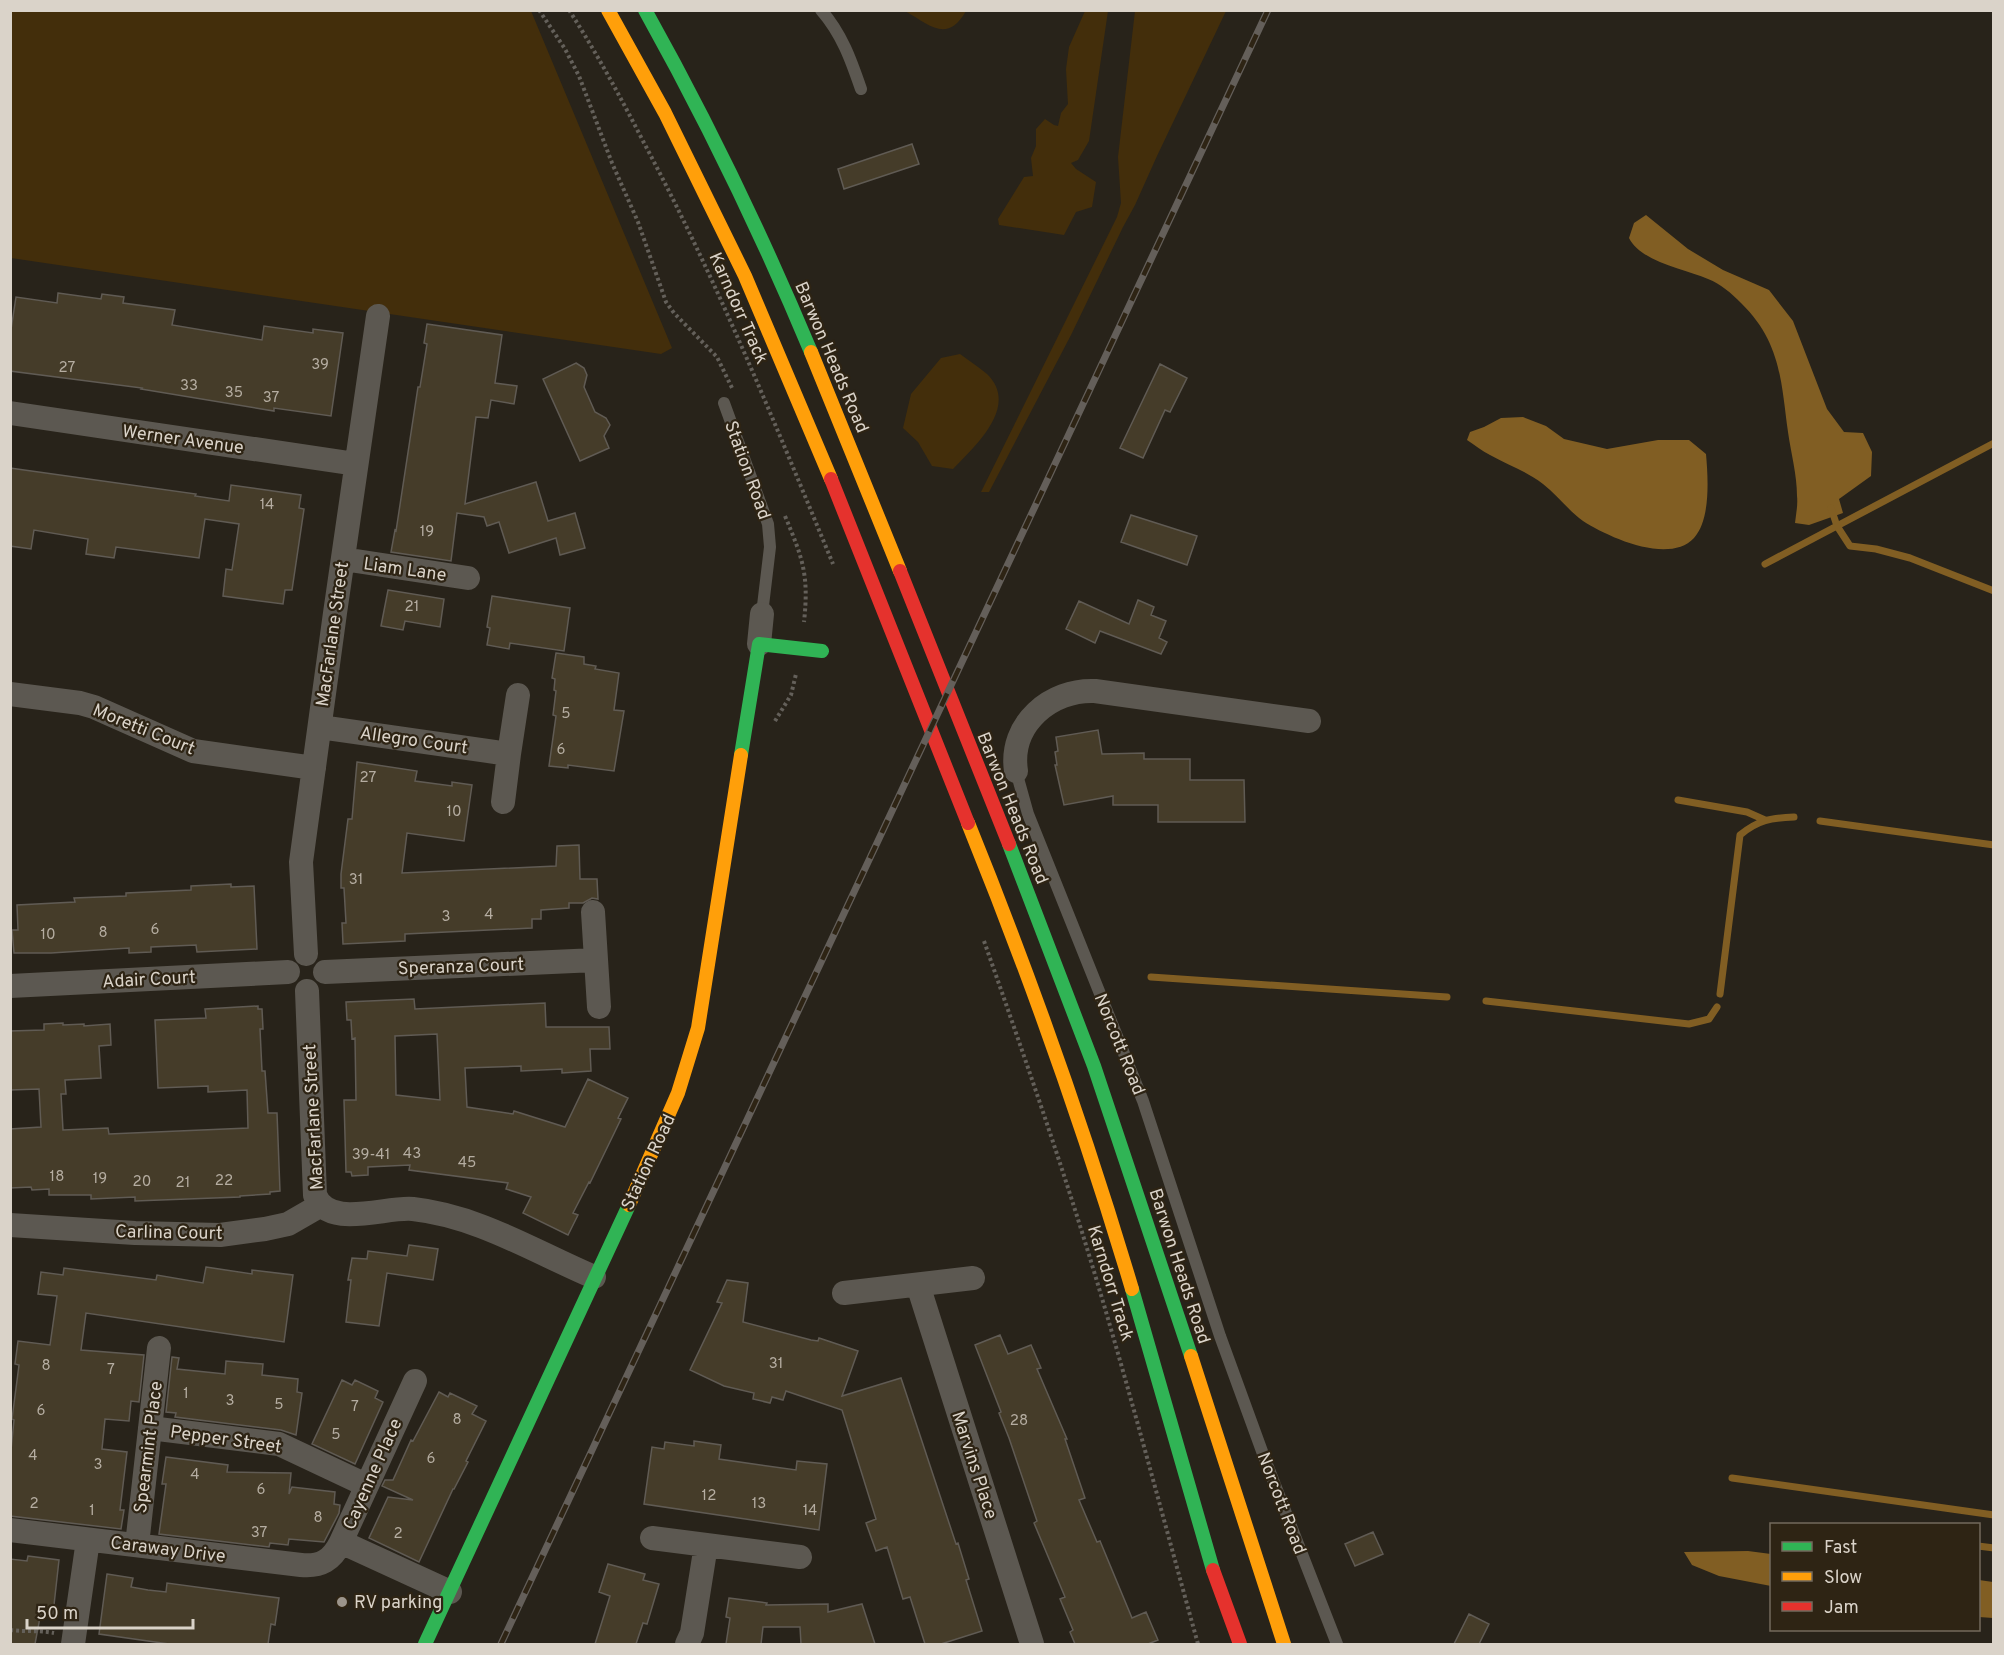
<svg xmlns="http://www.w3.org/2000/svg" width="2004" height="1655" font-family="Overpass,sans-serif">
<rect width="100%" height="100%" fill="#28231a"/>
<path fill="#432e0b" d="M 11,11 L 531,11 L 672,348 L 661,354 L 11,258 Z
M 905,11 L 966,11 C 947,44 930,25 905,11 Z
M 1085,11 L 1108,11 L 1089,141 L 1078,160 L 1071,163 L 1076,169 L 1096,182 L 1092,207 L 1076,212 L 1064,235 L 999,225 L 998,219 L 1024,177 L 1033,176 L 1031,158 L 1036,146 L 1036,129 L 1045,119 L 1054,125 L 1058,126 L 1061,113 L 1068,104 L 1066,69 L 1069,47 Z
M 1135,11 L 1226,11 L 1157,156 L 1135,205 L 1123,227 L 1071,335 L 989,492 L 981,492 L 1117,217 L 1121,203 L 1118,157 Z
M 960,354 C 969,361 979,367 987,374 C 1020,406 975,446 953,469 L 932,466 L 918,442 L 903,428 L 911,394 L 941,358 Z"/>
<path fill="#815e23" d="M 1646,215 L 1688,249 L 1723,270 L 1769,290 L 1793,321 L 1827,409 L 1844,432 L 1863,433 L 1872,452 L 1871,476 L 1839,499 L 1843,513 L 1809,525 L 1795,523 C 1796,514 1798,505 1797,496 C 1797,475 1791,453 1788,432 C 1781,381 1781,342 1741,303 C 1731,293 1721,284 1708,279 C 1685,269 1641,262 1629,238 L 1634,223 Z
M 1523,417 L 1546,426 L 1564,439 L 1607,449 L 1658,440 L 1689,440 L 1706,454 C 1708,477 1711,519 1694,538 C 1669,565 1608,537 1583,521 C 1568,510 1557,495 1543,484 C 1526,471 1508,465 1490,455 C 1482,451 1475,445 1467,440 L 1470,432 L 1484,427 L 1501,418 Z
M 1748,1551 L 1771,1554 L 1771,1586 L 1719,1576 L 1692,1565 L 1684,1552 Z
M 1979,1580 L 1993,1582 L 1993,1618 L 1979,1617 Z"/>
<g fill="none" stroke-linecap="round" stroke-linejoin="round">
<path stroke="#815e23" stroke-width="7" d="M 1831,508 L 1837,526 L 1850,546 L 1876,549 L 1910,558 L 1994,591
M 1765,564 L 1994,443
M 1678,800 L 1747,812 L 1765,820
M 1820,821 L 1994,845
M 1151,977 L 1447,997
M 1720,994 L 1740,835 C 1758,820 1771,818 1794,817
M 1486,1001 L 1689,1024 L 1709,1019 L 1717,1007
M 1732,1478 L 1994,1515
M 1978,1546 L 1994,1548"/>
</g>
<path fill="#453c29" stroke="#605b54" stroke-width="1.5" fill-rule="evenodd" d="M 912,144 L 919,164 L 844,189 L 838,169 Z
M 58,293 L 101,299 L 102,294 L 124,297 L 123,303 L 175,310 L 172,325 L 262,340 L 264,326 L 313,333 L 313,329 L 343,333 L 331,416 L 274,408 L 274,411 L 141,389 L 142,388 L 10,371 L 10,336 L 16,297 L 57,303 Z
M 427,324 L 502,335 L 495,383 L 517,386 L 514,404 L 491,400 L 488,418 L 476,417 L 465,504 L 536,482 L 548,521 L 575,513 L 585,548 L 560,555 L 556,538 L 509,553 L 499,522 L 487,526 L 484,517 L 457,513 L 451,561 L 391,552 L 395,530 L 396,531 L 418,387 L 420,387 L 427,344 L 424,343 Z
M 576,363 L 584,368 L 587,375 L 584,387 L 595,412 L 606,418 L 610,425 L 604,436 L 609,448 L 580,461 L 543,379 Z
M 1160,364 L 1187,378 L 1170,412 L 1165,410 L 1143,458 L 1120,448 Z
M 10,468 L 196,494 L 195,496 L 229,501 L 231,485 L 301,495 L 299,508 L 304,509 L 292,590 L 285,590 L 283,604 L 223,596 L 226,569 L 232,570 L 239,524 L 205,519 L 199,558 L 116,547 L 114,558 L 86,554 L 88,539 L 34,530 L 31,549 L 10,546 Z
M 1131,515 L 1197,536 L 1187,565 L 1121,542 Z
M 388,590 L 444,599 L 440,627 L 405,621 L 403,630 L 381,626 Z
M 492,596 L 570,608 L 564,651 L 510,643 L 509,649 L 487,645 L 490,628 L 487,627 Z
M 1138,600 L 1154,607 L 1151,615 L 1166,621 L 1159,638 L 1167,642 L 1161,654 L 1100,631 L 1095,643 L 1066,629 L 1079,601 L 1129,624 Z
M 556,653 L 584,657 L 584,664 L 596,666 L 595,669 L 619,673 L 614,710 L 624,711 L 614,771 L 568,765 L 568,768 L 549,766 L 556,716 L 553,715 L 556,691 L 554,690 L 555,679 L 552,678 Z
M 1098,730 L 1102,754 L 1144,753 L 1144,759 L 1190,759 L 1190,780 L 1244,780 L 1245,822 L 1158,822 L 1158,805 L 1113,805 L 1113,796 L 1064,805 L 1055,765 L 1057,765 L 1055,752 L 1058,751 L 1056,737 Z
M 357,762 L 417,771 L 415,781 L 452,786 L 452,782 L 472,785 L 464,841 L 407,833 L 402,873 L 556,866 L 557,846 L 579,845 L 580,879 L 597,879 L 598,899 L 592,898 L 583,903 L 569,903 L 569,908 L 541,910 L 541,919 L 532,919 L 532,928 L 405,934 L 405,941 L 343,944 L 342,923 L 346,923 L 344,888 L 341,888 L 341,874 L 348,819 L 352,819 Z
M 231,884 L 231,887 L 254,886 L 257,949 L 197,952 L 196,945 L 151,947 L 151,952 L 129,953 L 129,948 L 51,953 L 14,953 L 12,930 L 18,930 L 17,905 L 75,902 L 74,898 L 126,896 L 126,893 L 191,890 L 191,886 Z
M 414,999 L 415,1009 L 545,1003 L 546,1027 L 609,1027 L 610,1049 L 590,1049 L 591,1071 L 562,1073 L 562,1069 L 521,1071 L 521,1066 L 465,1068 L 467,1107 L 513,1114 L 514,1111 L 565,1127 L 588,1079 L 628,1098 L 618,1118 L 621,1119 L 590,1183 L 589,1182 L 573,1213 L 578,1215 L 568,1235 L 523,1213 L 531,1197 L 506,1189 L 508,1183 L 409,1170 L 410,1165 L 368,1167 L 368,1175 L 352,1176 L 351,1172 L 346,1172 L 344,1100 L 356,1100 L 355,1038 L 352,1039 L 351,1020 L 347,1020 L 346,1002 ZM 437,1034 L 440,1100 L 396,1095 L 395,1036 Z
M 258,1006 L 258,1009 L 262,1009 L 263,1029 L 260,1029 L 262,1071 L 265,1071 L 268,1113 L 277,1113 L 280,1191 L 270,1192 L 270,1194 L 240,1196 L 240,1197 L 135,1201 L 135,1197 L 91,1199 L 91,1195 L 49,1195 L 49,1189 L 32,1190 L 31,1187 L 10,1188 L 10,1129 L 41,1127 L 39,1089 L 10,1090 L 10,1031 L 44,1030 L 44,1024 L 63,1023 L 63,1025 L 84,1024 L 84,1026 L 110,1024 L 111,1045 L 99,1046 L 101,1078 L 65,1080 L 66,1094 L 61,1094 L 63,1130 L 108,1128 L 109,1134 L 248,1128 L 247,1090 L 208,1092 L 208,1086 L 158,1088 L 155,1020 L 206,1018 L 205,1009 Z
M 409,1245 L 438,1249 L 433,1280 L 387,1273 L 379,1326 L 346,1322 L 351,1280 L 348,1280 L 352,1258 L 367,1259 L 368,1251 L 407,1256 Z
M 206,1267 L 252,1274 L 252,1270 L 293,1275 L 284,1342 L 86,1313 L 81,1350 L 144,1355 L 139,1402 L 131,1401 L 129,1421 L 105,1419 L 102,1449 L 127,1452 L 120,1510 L 124,1510 L 121,1529 L 10,1516 L 10,1460 L 14,1420 L 12,1419 L 19,1365 L 15,1364 L 18,1341 L 50,1345 L 57,1296 L 38,1294 L 41,1272 L 63,1275 L 64,1268 L 156,1280 L 157,1275 L 203,1283 Z
M 727,1280 L 748,1283 L 743,1322 L 811,1340 L 818,1341 L 819,1338 L 858,1351 L 842,1396 L 901,1378 L 956,1544 L 958,1543 L 969,1579 L 966,1580 L 982,1631 L 941,1644 L 925,1644 L 910,1597 L 903,1599 L 887,1547 L 876,1551 L 866,1523 L 876,1519 L 842,1410 L 786,1391 L 783,1400 L 772,1397 L 770,1403 L 753,1399 L 754,1393 L 724,1386 L 690,1370 L 722,1303 L 717,1302 Z
M 1000,1335 L 1008,1354 L 1031,1345 L 1041,1368 L 1037,1369 L 1067,1439 L 1065,1439 L 1085,1498 L 1079,1500 L 1097,1542 L 1100,1541 L 1132,1618 L 1146,1612 L 1158,1640 L 1148,1644 L 1075,1644 L 1070,1632 L 1073,1630 L 1060,1599 L 1065,1597 L 1034,1523 L 1037,1521 L 1009,1438 L 999,1413 L 1001,1412 L 975,1345 Z
M 172,1357 L 179,1358 L 177,1369 L 225,1374 L 226,1361 L 263,1364 L 262,1375 L 298,1379 L 297,1392 L 302,1393 L 296,1435 L 281,1430 L 175,1417 L 176,1413 L 166,1412 Z
M 342,1380 L 352,1385 L 355,1380 L 378,1391 L 375,1398 L 383,1402 L 355,1464 L 312,1444 Z
M 439,1392 L 448,1397 L 450,1393 L 477,1406 L 472,1414 L 486,1421 L 466,1461 L 468,1462 L 454,1489 L 453,1489 L 419,1562 L 369,1538 L 388,1497 L 413,1500 L 382,1486 L 385,1480 L 393,1480 L 411,1440 L 413,1441 Z
M 694,1441 L 721,1445 L 719,1459 L 796,1470 L 797,1461 L 827,1464 L 819,1530 L 644,1504 L 652,1447 L 664,1449 L 665,1442 L 694,1446 Z
M 166,1457 L 228,1465 L 227,1472 L 291,1473 L 289,1494 L 292,1487 L 335,1492 L 334,1504 L 340,1505 L 339,1513 L 324,1542 L 289,1539 L 288,1545 L 270,1543 L 269,1547 L 159,1534 L 166,1484 L 162,1484 Z
M 1373,1532 L 1383,1554 L 1355,1566 L 1345,1544 Z
M 28,1556 L 59,1560 L 53,1614 L 41,1612 L 35,1644 L 10,1644 L 10,1559 L 27,1561 Z
M 608,1564 L 645,1574 L 643,1580 L 659,1584 L 647,1624 L 643,1623 L 636,1644 L 595,1644 L 610,1596 L 599,1592 Z
M 107,1574 L 133,1578 L 131,1587 L 148,1590 L 166,1592 L 167,1583 L 279,1598 L 275,1625 L 271,1624 L 268,1644 L 169,1644 L 99,1634 Z
M 729,1598 L 767,1603 L 766,1605 L 828,1604 L 828,1612 L 862,1604 L 875,1644 L 801,1644 L 800,1627 L 763,1627 L 761,1644 L 726,1644 L 730,1618 L 726,1617 Z
M 1469,1614 L 1489,1624 L 1479,1644 L 1454,1644 Z"/>
<g fill="none" stroke-linecap="round" stroke-linejoin="round">
<path stroke="#64605a" stroke-width="4" stroke-dasharray="3 3" stroke-linecap="butt" d="M 539,10 L 565,49 L 579,76 L 612,163 L 638,222 L 666,302 L 674,313 L 717,357 L 733,390
M 569,10 C 596,52 620,96 643,141 C 716,278 774,421 833,564
M 785,516 C 803,559 809,575 804,622
M 775,721 L 791,695 L 796,674
M 984,941 C 1013,1024 1042,1107 1069,1191 C 1117,1340 1156,1493 1198,1644
M 10,1630 C 26,1632 38,1630 54,1633"/>
<path stroke="#5c5851" stroke-width="12" d="M 821,10 C 842,34 851,60 861,89
M 724,403 L 768,524 L 770,547 L 762,614
M 1016,771 L 1028,814 L 1143,1101 L 1220,1336 L 1263,1454 L 1337,1644"/>
<path stroke="#5c5851" stroke-width="24" d="M 10,413 L 356,464
M 343,559 L 468,578
M 759,644 L 762,614
M 10,694 L 80,703 L 94,707 L 193,751 L 314,768
M 320,727 L 509,754 L 503,802
M 509,754 L 518,695
M 1016,771 C 1009,724 1051,689 1095,691 L 1309,721
M 593,912 L 599,1007
M 306,954 L 301,862 L 335,613 L 378,316
M 325,972 L 596,960
M 10,986 L 288,972
M 307,991 L 315,1195 C 328,1230 386,1206 413,1209 C 478,1216 535,1252 594,1277
M 10,1225 L 135,1233 L 220,1235 L 265,1229 L 288,1224 L 321,1205
M 918,1285 L 1032,1644
M 844,1293 L 973,1278
M 150,1428 L 279,1444 L 366,1485
M 10,1530 L 301,1565 C 321,1567 332,1560 341,1542 L 415,1381
M 652,1538 L 800,1557
M 341,1542 L 450,1592
M 137,1545 L 159,1348
M 73,1644 L 88,1540
M 687,1644 L 692,1633 L 706,1545"/>
<path stroke="#30b455" stroke-width="14" d="M 645,10 C 707,121 762,235 811,352
M 741,755 L 759,644 L 822,651
M 1009,844 L 1094,1066 L 1191,1356
M 1132,1289 L 1213,1570
M 425,1644 L 629,1205"/>
<path stroke="#ff9f0a" stroke-width="14" d="M 608,10 L 665,113 L 745,276 L 831,479
M 811,352 L 900,571
M 968,823 C 1030,976 1085,1131 1132,1289
M 629,1205 L 678,1093 L 698,1028 L 741,755
M 1191,1356 L 1284,1644"/>
<path stroke="#e5322d" stroke-width="14" d="M 831,479 L 968,823
M 900,571 L 1009,844
M 1213,1570 L 1240,1644"/>
<defs>
<path id="rail" d="M 501,1644 L 1268,10"/>
</defs>
<use href="#rail" stroke="#645f5a" stroke-width="7"/>
<use href="#rail" stroke="#2e2414" stroke-width="4.5" stroke-dasharray="14" stroke-linecap="butt"/>
</g>
<circle fill="#9c958c" stroke="#2e2414" stroke-width="2" cx="342" cy="1602" r="6"/>
<g text-anchor="middle" stroke-width="4.5" stroke-linejoin="round" paint-order="stroke">
<g font-size="15" fill="#b5ada1">
<text x="320" y="369">39</text>
<text x="67" y="372">27</text>
<text x="189" y="390">33</text>
<text x="234" y="397">35</text>
<text x="271" y="402">37</text>
<text x="267" y="509">14</text>
<text x="427" y="536">19</text>
<text x="412" y="611">21</text>
<text x="566" y="718">5</text>
<text x="561" y="754">6</text>
<text x="368" y="782">27</text>
<text x="454" y="816">10</text>
<text x="356" y="884">31</text>
<text x="489" y="919">4</text>
<text x="446" y="921">3</text>
<text x="155" y="934">6</text>
<text x="103" y="937">8</text>
<text x="48" y="939">10</text>
<text x="412" y="1158">43</text>
<text x="371" y="1159">39-41</text>
<text x="467" y="1167">45</text>
<text x="57" y="1181">18</text>
<text x="100" y="1183">19</text>
<text x="224" y="1185">22</text>
<text x="142" y="1186">20</text>
<text x="183" y="1187">21</text>
<text x="776" y="1368">31</text>
<text x="46" y="1370">8</text>
<text x="111" y="1374">7</text>
<text x="186" y="1398">1</text>
<text x="230" y="1405">3</text>
<text x="279" y="1409">5</text>
<text x="355" y="1411">7</text>
<text x="41" y="1415">6</text>
<text x="457" y="1424">8</text>
<text x="1019" y="1425">28</text>
<text x="336" y="1439">5</text>
<text x="33" y="1460">4</text>
<text x="431" y="1463">6</text>
<text x="98" y="1469">3</text>
<text x="195" y="1479">4</text>
<text x="261" y="1494">6</text>
<text x="709" y="1500">12</text>
<text x="34" y="1508">2</text>
<text x="759" y="1508">13</text>
<text x="92" y="1515">1</text>
<text x="810" y="1515">14</text>
<text x="318" y="1522">8</text>
<text x="259" y="1537">37</text>
<text x="398" y="1538">2</text>
</g>
<g font-size="18" fill="#dad3c9" stroke="#2e2414">
<text transform="translate(739 308) rotate(66)" y="6">Karndorr Track</text>
<text transform="translate(832 357) rotate(67)" y="6">Barwon Heads Road</text>
<text transform="translate(183 439) rotate(8)" y="6">Werner Avenue</text>
<text transform="translate(748 470) rotate(70)" y="6">Station Road</text>
<text transform="translate(405 569) rotate(8)" y="6">Liam Lane</text>
<text transform="translate(332 634) rotate(-82)" y="6">MacFarlane Street</text>
<text transform="translate(144 729) rotate(22)" y="6">Moretti Court</text>
<text transform="translate(414 740) rotate(8)" y="6">Allegro Court</text>
<text transform="translate(1013 808) rotate(68)" y="6">Barwon Heads Road</text>
<text transform="translate(461 966) rotate(-2)" y="6">Speranza Court</text>
<text transform="translate(149 979) rotate(-3)" y="6">Adair Court</text>
<text transform="translate(1120 1044) rotate(68)" y="6">Norcott Road</text>
<text transform="translate(313 1117) rotate(-93)" y="6">MacFarlane Street</text>
<text transform="translate(648 1162) rotate(-65)" y="6">Station Road</text>
<text transform="translate(169 1232) rotate(1)" y="6">Carlina Court</text>
<text transform="translate(1180 1266) rotate(72)" y="6">Barwon Heads Road</text>
<text transform="translate(1111 1283) rotate(73)" y="6">Karndorr Track</text>
<text transform="translate(226 1439) rotate(8)" y="6">Pepper Street</text>
<text transform="translate(148 1447) rotate(-83)" y="6">Spearmint Place</text>
<text transform="translate(975 1465) rotate(72)" y="6">Marvins Place</text>
<text transform="translate(372 1474) rotate(-66)" y="6">Cayenne Place</text>
<text transform="translate(1282 1503) rotate(69)" y="6">Norcott Road</text>
<text transform="translate(168 1549) rotate(7)" y="6">Caraway Drive</text>
</g>
<g font-size="18" fill="#dad3c9" stroke="#2e2414" text-anchor="start">
<text x="354" y="1608">RV parking</text>
</g>
</g>
<rect width="2004" height="1655" fill="none" stroke="#dad3c9" stroke-width="24"/>
<rect x="1770" y="1523" width="210" height="108" fill="#2e2414" stroke="#736a5c" stroke-width="1.5"/>
<rect x="1782" y="1542" width="30" height="9" fill="#30b455" stroke="#736a5c" stroke-width="1.5"/>
<text x="1824" y="1553" font-size="18" fill="#dad3c9">Fast</text>
<rect x="1782" y="1572" width="30" height="9" fill="#ff9f0a" stroke="#736a5c" stroke-width="1.5"/>
<text x="1824" y="1583" font-size="18" fill="#dad3c9">Slow</text>
<rect x="1782" y="1602" width="30" height="9" fill="#e5322d" stroke="#736a5c" stroke-width="1.5"/>
<text x="1824" y="1613" font-size="18" fill="#dad3c9">Jam</text>
<path d="M27 1619v9h166v-9" fill="none" stroke="#dad3c9" stroke-width="3"/>
<text x="36" y="1619" font-size="18" fill="#dad3c9" stroke="#2e2414" stroke-width="4.5" paint-order="stroke">50 m</text>
</svg>
